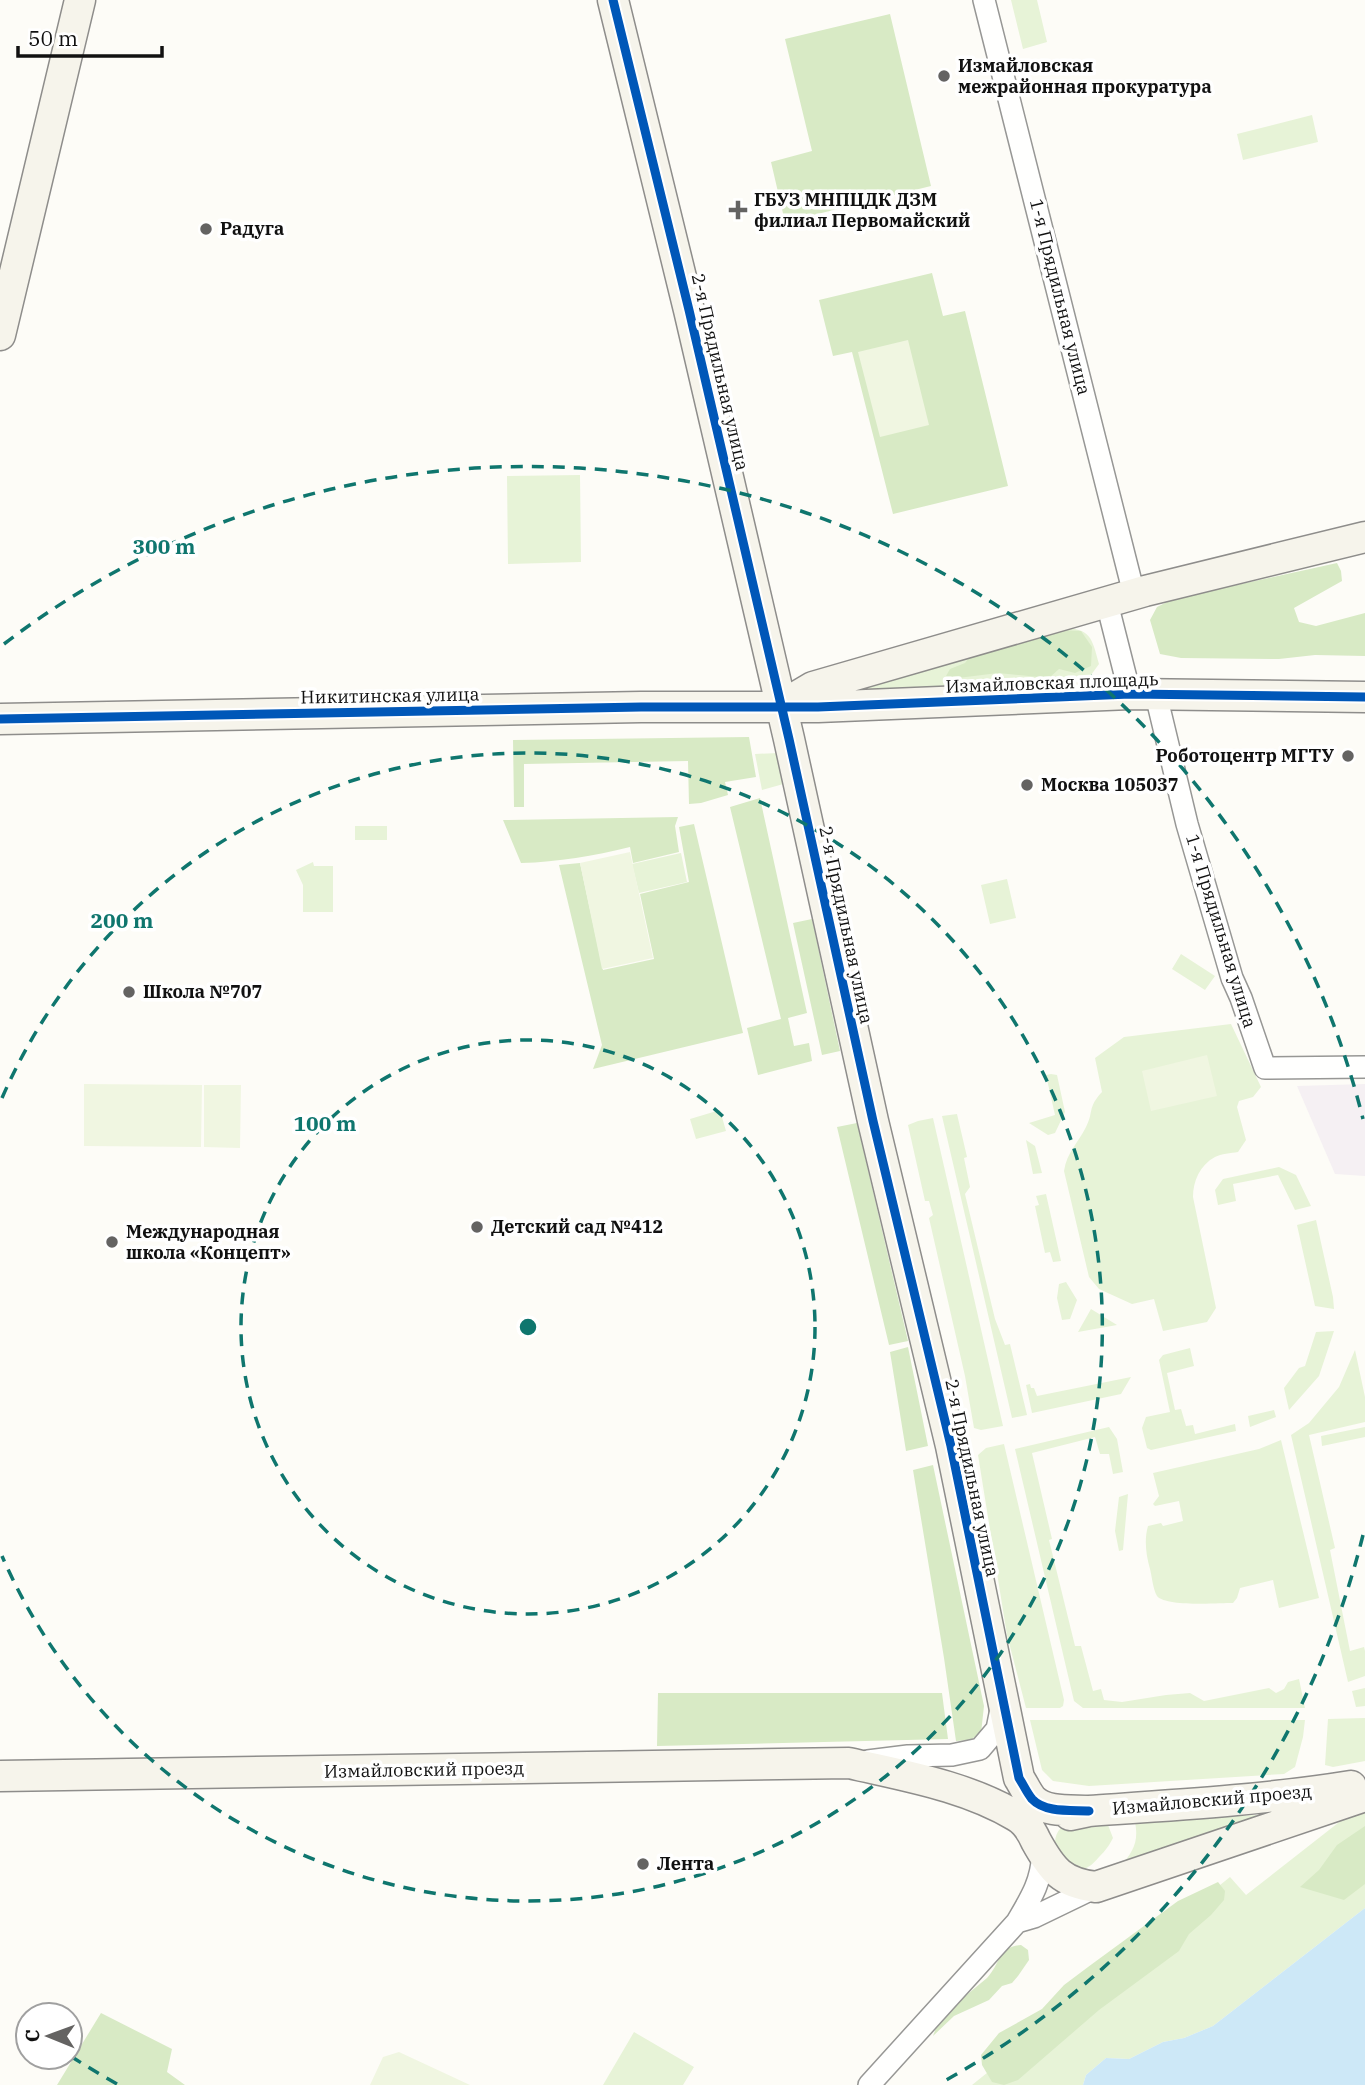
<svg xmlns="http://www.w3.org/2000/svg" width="1365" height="2085" font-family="'IBM Plex Serif',serif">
<rect width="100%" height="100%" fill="#fdfcf7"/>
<path fill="#f5f0f3" d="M 1365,1084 L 1365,1176 L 1335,1174 L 1297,1086 Z"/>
<path fill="#e7f3d7" d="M 1011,0 L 1037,0 L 1047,42 L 1023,49 Z
M 1312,115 L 1318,142 L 1243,160 L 1237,134 Z
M 580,475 L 581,562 L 508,564 L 507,476 Z
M 1061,628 C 1091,628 1092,638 1099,664 L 1091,675 L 1080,678 L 869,694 L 864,689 Z
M 778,753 L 787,783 L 762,790 L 755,754 Z
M 355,826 L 387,826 L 387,840 L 355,840 Z
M 681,853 L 687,882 L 639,893 L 632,864 Z
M 313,862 L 314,866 L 333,866 L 333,912 L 303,912 L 303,885 L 296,870 Z
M 1007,879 L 1016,918 L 990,924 L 981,885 Z
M 1181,954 L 1215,976 L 1205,990 L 1172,969 Z
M 1231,1024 L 1261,1087 L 1253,1097 L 1239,1101 L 1237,1107 L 1246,1140 L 1238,1152 C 1231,1153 1221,1154 1215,1157 C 1200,1165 1193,1181 1193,1197 L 1216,1308 L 1207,1322 L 1163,1331 L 1154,1299 L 1132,1304 L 1099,1289 L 1089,1277 L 1064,1171 C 1067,1152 1078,1143 1086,1127 C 1094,1112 1087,1108 1102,1092 L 1095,1058 L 1124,1037 Z
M 1051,1074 L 1057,1075 L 1065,1112 L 1055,1133 L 1048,1135 L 1029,1123 L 1055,1115 L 1046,1075 Z
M 720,1110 L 726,1131 L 696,1139 L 690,1119 Z
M 957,1114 L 967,1157 L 964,1158 L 970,1187 L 965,1194 L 995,1319 L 1005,1345 L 1010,1344 L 1027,1415 L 1012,1418 L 942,1116 Z
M 933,1118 L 1003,1426 L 981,1430 L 974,1428 L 965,1376 L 929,1218 L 933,1215 L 929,1201 L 925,1201 L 908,1125 L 918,1121 Z
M 1026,1140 L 1035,1146 L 1042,1173 L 1033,1174 Z
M 1279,1167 L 1296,1175 L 1311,1206 L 1295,1210 L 1278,1175 L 1233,1184 L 1236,1201 L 1218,1205 L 1215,1190 L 1223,1179 Z
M 1046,1194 L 1061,1261 L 1053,1262 L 1050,1252 L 1045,1253 L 1035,1206 L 1039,1205 L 1036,1196 Z
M 1316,1220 L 1333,1297 L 1334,1309 L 1315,1306 L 1297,1225 Z
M 1066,1282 L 1077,1300 L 1070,1319 L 1062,1320 L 1057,1298 L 1059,1284 Z
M 1091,1309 L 1117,1325 L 1078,1332 Z
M 1334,1331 L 1319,1376 L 1289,1410 L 1284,1388 L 1299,1368 L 1305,1366 L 1316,1332 Z
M 1190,1348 L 1194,1366 L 1167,1373 L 1175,1410 L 1181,1409 L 1186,1426 L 1193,1425 L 1195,1434 L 1235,1424 L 1236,1431 L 1151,1450 L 1147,1448 L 1142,1428 L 1146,1417 L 1170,1412 L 1159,1360 L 1163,1355 Z
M 1355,1350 L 1365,1397 L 1365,1422 L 1309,1435 L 1335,1548 L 1330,1550 L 1350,1651 L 1364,1647 L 1365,1651 L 1365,1676 L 1348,1682 L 1291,1435 L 1309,1423 L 1339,1387 Z
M 1131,1377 L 1121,1394 L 1032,1413 L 1026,1385 L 1030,1384 L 1031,1388 L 1034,1388 L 1037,1396 Z
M 1274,1410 L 1276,1417 L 1250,1427 L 1248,1416 Z
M 1109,1427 L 1117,1439 L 1123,1472 L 1113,1474 L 1109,1454 L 1100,1454 L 1095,1437 L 1032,1453 L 1052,1539 L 1049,1540 L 1075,1646 L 1081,1646 L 1093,1691 L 1101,1689 L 1104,1700 L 1122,1702 L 1166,1695 L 1190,1693 L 1204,1701 L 1269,1688 L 1276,1693 L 1284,1689 L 1288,1682 L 1299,1679 L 1305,1708 L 1083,1708 L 1074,1701 L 1015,1449 Z
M 1365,1427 L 1365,1437 L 1322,1446 L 1321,1436 Z
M 1281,1440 L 1319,1598 L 1279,1608 L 1273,1580 L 1240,1588 L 1237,1598 L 1233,1603 C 1218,1603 1166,1607 1157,1596 C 1153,1589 1152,1577 1150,1569 C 1146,1555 1144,1540 1148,1526 L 1161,1523 L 1163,1526 L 1183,1521 L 1179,1501 L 1155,1506 L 1153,1504 L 1159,1496 L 1153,1473 L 1259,1449 Z
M 1004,1444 L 1064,1700 L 1063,1706 L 1060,1708 L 1026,1708 L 1007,1635 L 978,1455 L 986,1448 Z
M 1128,1494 L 1123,1550 L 1119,1551 L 1115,1531 L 1119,1497 Z
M 1365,1688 L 1365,1706 L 1356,1707 L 1352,1691 Z
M 1365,1718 L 1365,1761 L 1333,1767 L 1325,1765 L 1328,1719 Z
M 1030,1720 L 1305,1720 L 1303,1737 L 1295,1767 L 1284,1774 L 1089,1786 L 1053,1781 L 1042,1770 Z
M 1365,1808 L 1365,1908 L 1213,2026 L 1184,2038 L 1163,2042 L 1129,2059 L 1106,2058 L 1086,2075 L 1083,2085 L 972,2085 L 1230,1877 L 1246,1895 L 1352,1812 Z
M 1256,1815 L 1256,1819 L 1120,1867 C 1133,1852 1139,1842 1135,1822 Z
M 1102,1822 L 1108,1825 L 1113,1838 C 1109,1846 1105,1851 1099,1857 C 1081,1879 1073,1867 1055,1853 C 1052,1817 1074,1824 1102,1822 Z
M 634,2032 L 694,2067 L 683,2085 L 603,2085 Z"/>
<path fill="#d8eac5" d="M 890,14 L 931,186 L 785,222 L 771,162 L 812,151 L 785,39 Z
M 932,273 L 943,316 L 965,311 L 1008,486 L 893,514 L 852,352 L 833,356 L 819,300 Z
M 1337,563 L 1341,571 L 1342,581 L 1294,608 L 1299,622 L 1316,626 L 1365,613 L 1365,656 L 1315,655 L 1279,659 L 1181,658 L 1160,654 L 1150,620 L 1157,607 L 1173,599 Z
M 1058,630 L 1081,631 L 1092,647 L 1091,666 L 1075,673 L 1059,669 L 1049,678 L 998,673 L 958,678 L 946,676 L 950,669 L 965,663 L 971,655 Z
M 749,737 L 756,777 L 725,782 L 728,795 L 701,803 L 689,804 L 688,761 L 524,764 L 524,807 L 514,807 L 513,740 Z
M 760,798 L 807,1013 L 788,1018 L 794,1046 L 809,1043 L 812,1061 L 758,1075 L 747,1028 L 781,1019 L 730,807 Z
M 678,817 L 675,826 L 679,852 L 633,863 L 630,847 C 593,856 559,862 521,863 L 503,820 Z
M 694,824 L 743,1033 L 593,1069 L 602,1045 L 559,865 L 580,863 L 603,970 L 654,959 L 640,894 L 689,882 L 679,827 Z
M 812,919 L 840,1051 L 822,1055 L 793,923 Z
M 857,1123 L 908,1341 L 889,1345 L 837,1127 Z
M 908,1347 L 928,1446 L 906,1451 L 890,1352 Z
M 933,1465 L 984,1706 L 981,1733 L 970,1740 L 956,1741 L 944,1658 L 913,1470 Z
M 658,1693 L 942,1693 L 948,1739 L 657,1746 Z
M 1365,1826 L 1365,1884 L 1344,1900 L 1300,1887 L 1319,1870 L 1337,1845 Z
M 1218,1882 L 1225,1891 L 1224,1900 L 1211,1915 L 1189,1934 L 1179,1951 L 1099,2010 L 1018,2080 L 1004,2085 L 992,2082 L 982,2065 L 981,2055 L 999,2033 L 1042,2009 L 1064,1985 L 1088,1967 L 1178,1901 Z
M 1021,1945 L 1028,1950 L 1029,1960 L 1018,1976 L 1012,1983 L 1002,1986 L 989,2000 L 954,2016 L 933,2036 L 940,2017 L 987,1978 C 1001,1963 998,1947 1021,1945 Z
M 101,2013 L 172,2049 L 167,2072 L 185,2085 L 57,2085 Z"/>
<path fill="#f0f6e1" d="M 908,340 L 929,425 L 880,437 L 858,352 Z
M 630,852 L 653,958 L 602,969 L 580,863 Z
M 1207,1055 L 1217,1096 L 1151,1111 L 1142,1071 Z
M 84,1084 L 202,1085 L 201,1147 L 84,1146 Z
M 204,1085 L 241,1085 L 240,1148 L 204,1147 Z
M 399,2052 L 470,2085 L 370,2085 L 383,2057 Z"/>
<path fill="#cde8f7" d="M 1365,1908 L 1365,2085 L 1083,2085 L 1086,2075 L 1106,2058 L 1129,2059 L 1163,2042 L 1184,2038 L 1213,2026 Z"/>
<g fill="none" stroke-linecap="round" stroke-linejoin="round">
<defs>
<path id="street" d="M 984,0 L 1134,594
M 1107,603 L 1130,694
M 1156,695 L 1187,824 L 1232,978 L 1241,998 L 1265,1068 L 1365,1067
M 868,1761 L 908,1756 L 952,1755 L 980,1749 L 997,1729 L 1002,1704
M 1017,1922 L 1034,1917 L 1096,1887
M 869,2085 L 1017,1922 C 1031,1898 1041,1883 1043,1854"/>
<path id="secondary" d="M 613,0 L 689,310 L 789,739 L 873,1121 L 951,1446 L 1019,1778 C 1023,1784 1027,1793 1032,1799 C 1045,1813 1071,1810 1089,1811
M 0,335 L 80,0
M 781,706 L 813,687 L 1145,591 L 1365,537
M 0,719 L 641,707 L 818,707 L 1130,694 L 1365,697
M 0,1776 L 849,1763 C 905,1776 966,1786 1016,1816 C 1025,1821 1032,1832 1036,1841 C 1052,1870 1062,1883 1096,1887 L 1365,1796
M 1070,1815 L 1089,1811 C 1176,1805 1264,1800 1351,1786"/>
</defs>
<use href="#street" stroke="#979795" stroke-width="24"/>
<use href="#secondary" stroke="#8e8d8b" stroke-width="33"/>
<use href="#street" stroke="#fffffe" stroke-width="21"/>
<use href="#secondary" stroke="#f6f4eb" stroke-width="30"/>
<defs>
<path id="cycleway" d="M 613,0 L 689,310 L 789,739 L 873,1121 L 951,1446 L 1019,1778 C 1023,1784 1027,1793 1032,1799 C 1045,1813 1071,1810 1089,1811
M 0,719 L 641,707 L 818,707 L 1130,694 L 1365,697"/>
</defs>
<use href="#cycleway" stroke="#fff" stroke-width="13"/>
<use href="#cycleway" stroke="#0057b8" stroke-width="9"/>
</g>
<g fill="none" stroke="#0f766e" stroke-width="3.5" stroke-dasharray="12 9">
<circle cx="528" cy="1327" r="287"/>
<path d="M2 1098A574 574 0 1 1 2 1556"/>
<path d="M1363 1535A861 861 0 0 1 939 2084M117 2084A861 861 0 0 1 72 2057M4 644A861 861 0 0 1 1363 1119"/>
</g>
<g fill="#646362" stroke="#fff" stroke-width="2.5">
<circle cx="944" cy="76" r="7"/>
<path d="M734.5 199.5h7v7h7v7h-7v7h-7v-7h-7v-7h7z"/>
<circle cx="206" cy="229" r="7"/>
<circle cx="1348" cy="756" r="7"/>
<circle cx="1027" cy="785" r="7"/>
<circle cx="129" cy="992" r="7"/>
<circle cx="477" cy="1227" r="7"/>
<circle cx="112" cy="1242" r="7"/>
<circle cx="643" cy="1864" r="7"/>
</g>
<g text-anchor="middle" stroke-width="7" stroke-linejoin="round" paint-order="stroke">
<g font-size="18" font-weight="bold" fill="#111" stroke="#fff" text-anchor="start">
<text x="958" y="72">Измайловская<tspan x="958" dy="21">межрайонная прокуратура</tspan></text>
<text x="754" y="206">ГБУЗ МНПЦДК ДЗМ<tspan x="754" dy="21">филиал Первомайский</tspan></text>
<text x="220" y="235">Радуга</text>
<text x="1334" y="762" text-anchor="end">Роботоцентр МГТУ</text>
<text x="1041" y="791">Москва 105037</text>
<text x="143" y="998">Школа №707</text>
<text x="491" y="1233">Детский сад №412</text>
<text x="126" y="1238">Международная<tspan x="126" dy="21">школа «Концепт»</tspan></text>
<text x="657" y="1870">Лента</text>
</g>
<g font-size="18" fill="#111" stroke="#fff">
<text transform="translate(1060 297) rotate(76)" y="6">1-я Прядильная улица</text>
<text transform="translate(720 372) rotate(77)" y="6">2-я Прядильная улица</text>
<text transform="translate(1052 683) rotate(-2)" y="6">Измайловская площадь</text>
<text transform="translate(390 696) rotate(-1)" y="6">Никитинская улица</text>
<text transform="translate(846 925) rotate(78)" y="6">2-я Прядильная улица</text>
<text transform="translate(1221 931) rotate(73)" y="6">1-я Прядильная улица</text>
<text transform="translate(972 1478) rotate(78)" y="6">2-я Прядильная улица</text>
<text transform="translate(424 1770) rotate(-1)" y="6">Измайловский проезд</text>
<text transform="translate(1212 1800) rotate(-5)" y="6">Измайловский проезд</text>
</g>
</g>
<circle cx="528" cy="1327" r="10" fill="#0f766e" stroke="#fff" stroke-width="3.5"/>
<g font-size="21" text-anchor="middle" font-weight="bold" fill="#0f766e" stroke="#fff" stroke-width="7" stroke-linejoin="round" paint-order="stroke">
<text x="164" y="554">300 m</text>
<text x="122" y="928">200 m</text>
<text x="325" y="1131">100 m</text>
</g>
<g transform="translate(49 2036) rotate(271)"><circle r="33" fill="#ffffff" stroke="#a0a0a0" stroke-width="2"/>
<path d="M0-5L12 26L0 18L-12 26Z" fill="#646362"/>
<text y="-10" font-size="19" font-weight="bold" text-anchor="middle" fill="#111111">С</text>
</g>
<path d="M18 46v10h144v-10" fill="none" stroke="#111111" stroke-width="3.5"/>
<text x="28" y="46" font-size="21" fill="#111111" stroke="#ffffff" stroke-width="5" paint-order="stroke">50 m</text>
</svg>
